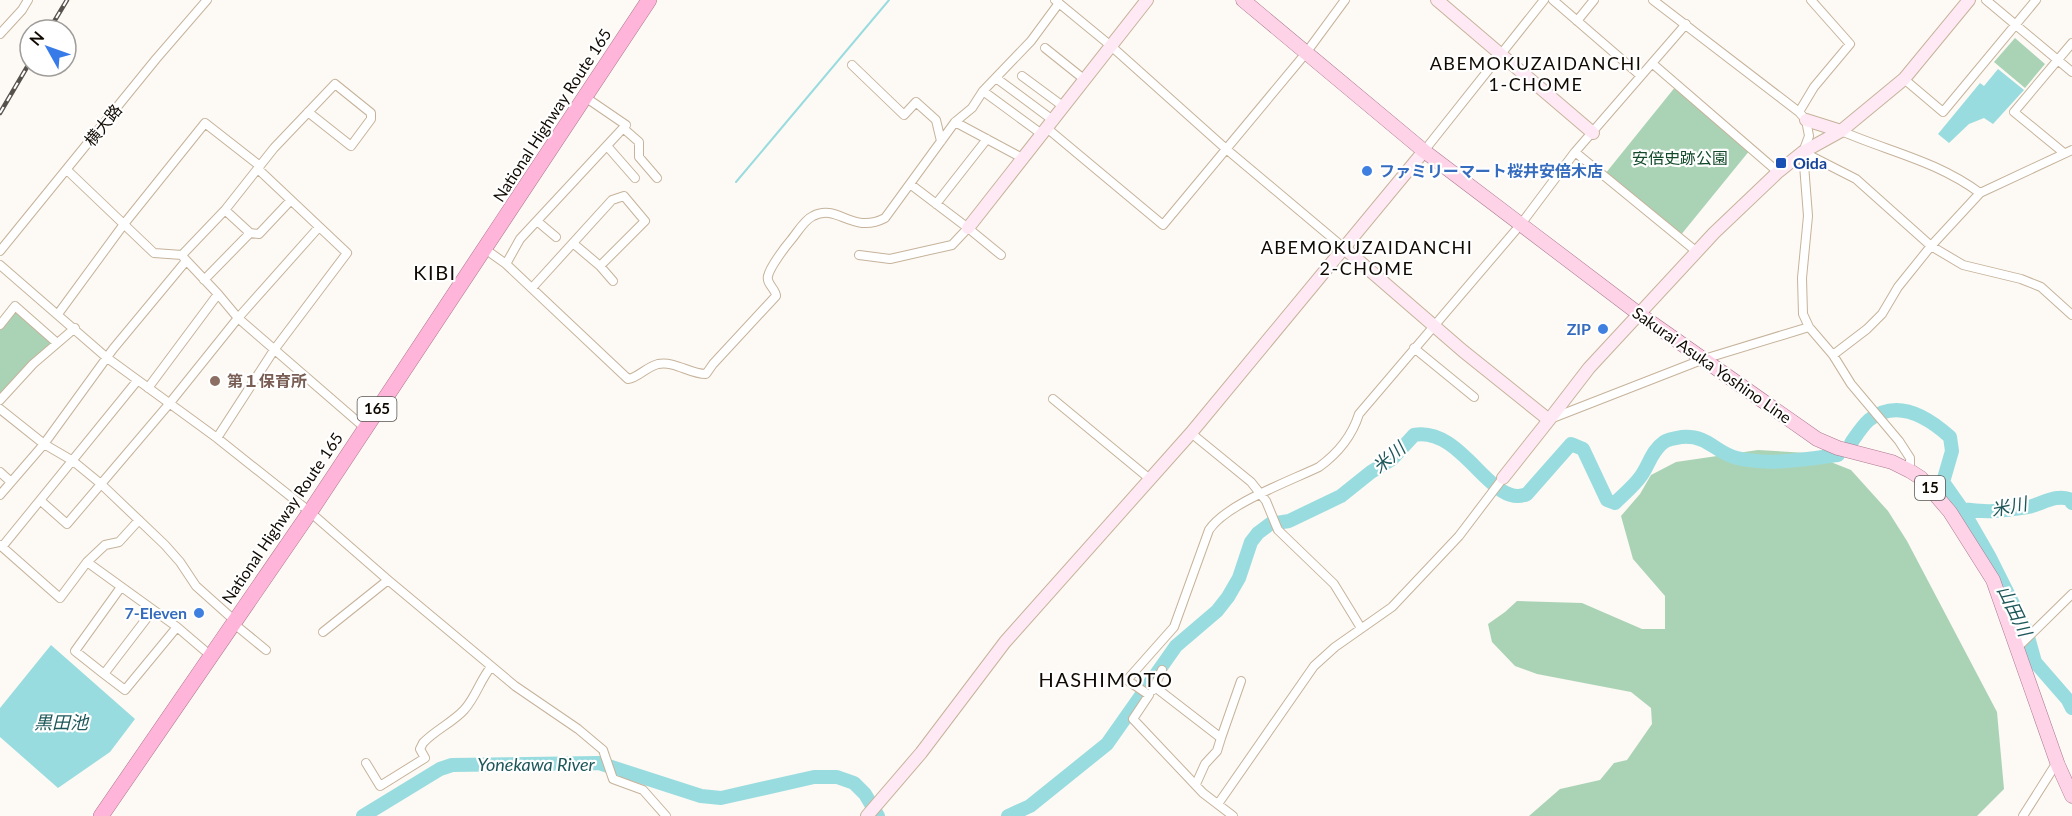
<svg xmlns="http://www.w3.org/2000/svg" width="2072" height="816" font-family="Lato,'Noto Sans JP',sans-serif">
<rect width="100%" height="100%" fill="#fdf9f4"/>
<path fill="#aad3b6" d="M 2015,38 L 2045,64 L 2025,88 L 1994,62 Z
M 1676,86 L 1750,150 L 1680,236 L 1605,174 Z
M 15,311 L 53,343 L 0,394 L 0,329 Z
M 1758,450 L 1808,453 L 1851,470 L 1888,511 L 1907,541 L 1997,712 L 2004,789 L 1977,816 L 1529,816 L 1560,789 L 1600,780 L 1614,763 L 1627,760 L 1652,724 L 1651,708 L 1631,692 L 1537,674 L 1515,666 L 1492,642 L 1488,624 L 1505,612 L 1517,601 L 1582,603 L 1642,629 L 1665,629 L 1665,596 L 1633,559 L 1621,516 L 1640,494 L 1651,475 L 1676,462 Z"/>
<path fill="#99dcdf" d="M 1998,69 L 2024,90 L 1993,124 L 1984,118 L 1969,124 L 1949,143 L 1938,134 L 1980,83 L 1984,86 Z
M 51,645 L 135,719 L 110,752 L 58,788 L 0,737 L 0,708 Z"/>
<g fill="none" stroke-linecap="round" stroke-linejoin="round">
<path stroke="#99dcdf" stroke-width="2" d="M 736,182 L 889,0"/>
<path stroke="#99dcdf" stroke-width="14" d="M 1851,443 C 1856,436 1862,426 1869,420 C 1897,398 1928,417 1950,437 L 1952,451 L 1943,482 L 1962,509 L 1989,556 L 2026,630 L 2035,662 L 2068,700 L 2072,708
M 1962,509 C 1988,513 2002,511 2028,507 C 2042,504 2056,494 2069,499 L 2072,503
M 363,816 L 440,769 L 452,765 L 599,763 L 701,796 L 721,798 L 814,777 L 837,777 L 854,783 L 865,794 L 878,816
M 1008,816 L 1030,806 L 1107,744 L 1176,646 L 1217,611 L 1228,597 L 1239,578 L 1251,542 L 1258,533 L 1270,524 L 1289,521 L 1341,496 L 1371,472 L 1392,459 L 1414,435 C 1463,426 1491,510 1527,494 L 1571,444 L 1583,449 L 1607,500 L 1615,503 C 1624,494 1634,486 1641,476 C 1649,465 1652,450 1664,442 C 1669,439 1676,438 1682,437 C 1709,435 1715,453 1737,458 C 1769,466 1805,459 1838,455"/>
<defs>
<path id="street" d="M 1055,0 L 1111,46 L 1225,148 L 1344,248
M 1553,0 L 1641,76
M 1653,0 L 1799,112 L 1806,120 L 1809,136 L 1803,152 L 1808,216 L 1802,278 L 1803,314 L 1809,327 L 1833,355 L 1851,384 L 1899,441 L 1910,458 L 1910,471
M 1986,0 L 2072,72
M 1577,21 L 1594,0
M 0,34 L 22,10 L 28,0
M 1045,48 L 1085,80
M 1653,64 L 1778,172
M 852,65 L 904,115 L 916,102 L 936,120 L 941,141
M 1022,76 L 1064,107
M 996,78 L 1054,121
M 1904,79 L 1943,112 L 2036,0
M 983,91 L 1043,135
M 1799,112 L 1814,87 L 1850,44 L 1811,0
M 955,122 L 1024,159
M 623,128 L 639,142 L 639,157 L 657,178
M 1048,129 L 1163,225 L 1306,53 L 1345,0
M 1841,131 C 1890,152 1937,161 1980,193
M 607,146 L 635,178
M 1424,151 L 1544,0
M 1575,152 L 1697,252
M 1803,152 L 1856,179 L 1931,246 L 1963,265 L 2021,279 L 2041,287 L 2072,315
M 2064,153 L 2014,112 L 2072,43
M 67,170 L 154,253 L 182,255
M 910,184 L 968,228
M 936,204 L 987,139
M 537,221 L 556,237
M 250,233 L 259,234 L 291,200
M 574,244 L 600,266 L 613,281
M 485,249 L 506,264 L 628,379 C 638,378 646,367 658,364 C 676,361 689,374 706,374 L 713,364 L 776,296 C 776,289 766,284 768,276 C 770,267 785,247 791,240 C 797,233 804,220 813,216 C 838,203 852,235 885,218 L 955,122 L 972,108 L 983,91 L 1031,41 L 1059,3
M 0,251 L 156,59 L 207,0
M 182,255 L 225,210 L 274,148 L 335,84 L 371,113 L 371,119 L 351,146 L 308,112
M 859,255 L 890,259 L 952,245 L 968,228 L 1001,255
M 184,258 L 218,294 L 238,318 L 365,428
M 506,264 L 520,239 L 626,125 L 585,97
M 0,265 L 106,357 L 217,438 L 310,512 L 388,580 L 515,686 L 578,729 L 603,750 L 613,779 L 643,790 L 666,816
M 204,280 L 250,233 L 225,210
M 532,288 L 612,200 L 624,196 L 645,221 L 600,266
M 58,314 L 124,224 L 205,123 L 260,166
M 0,325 L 15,306 L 57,343
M 1414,348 L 1474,397
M 1833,355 L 1867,329 L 1882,314 L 1898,287 L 1931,246 L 1980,193 L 2072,150
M 148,388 L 218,294
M 1053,399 L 1151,480
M 0,400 L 33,364 L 75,328
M 0,409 L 44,444 L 73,461 L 101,484 L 67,524 L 41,501
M 1550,419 L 1704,359 L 1809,327
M 1191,433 L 1251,482 L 1266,501 L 1278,530 L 1334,584 L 1361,628
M 217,438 L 274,350 L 347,253 L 258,169
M 0,472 L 11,482
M 0,495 L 44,444 L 113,349 L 186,261
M 0,545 L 60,598 L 87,562 L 105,545 L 119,542 L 139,520
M 2,547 L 137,381
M 87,562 L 177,627 L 211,656
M 153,610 L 104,674 L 125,690 L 177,627
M 234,620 L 196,586 L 180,562 L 165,545 L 101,484 L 169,404 L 238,318 L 319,227
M 233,623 L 266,650
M 323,632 L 388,580
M 2017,648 L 2072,594
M 104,674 L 75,651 L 121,587
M 1155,687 L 1221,738 L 1241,681
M 1153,690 L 1162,670
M 366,763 L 380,786 L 425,758 L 420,749 L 423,743 C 435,730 452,723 464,710 C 476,697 480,680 491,667
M 1196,784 L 1205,764 L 1217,751 L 1221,738
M 1218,804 L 1314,666 L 1335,647 L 1392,607 L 1459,536 L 1503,478
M 1233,816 L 1203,793 L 1133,719 L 1149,695 L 1127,680 L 1174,627 L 1209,530 C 1226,504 1290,481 1319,467 C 1337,454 1352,436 1359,414 L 1521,224 L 1575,152 L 1686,24
M 2023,816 L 2054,767 L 2058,765"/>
<path id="secondary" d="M 1437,0 L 1593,133
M 1806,120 L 1841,131
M 968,228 L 1147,0
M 1344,248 L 1463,351 L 1549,420 L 1589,368 L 1714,233 L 1778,172 L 1803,152 L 1841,131 L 1904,79 L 1969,0
M 1503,478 L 1549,420
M 867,816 L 921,753 L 1005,642 L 1191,433 L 1424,151"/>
<path id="primary" d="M 1243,0 L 1424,151 L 1639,314 L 1817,439 L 1838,448 L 1892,462 L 1910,471 L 1921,478 L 1950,512 L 1993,580 L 2058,765 L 2072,796"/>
<path id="highway" d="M 101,816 L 310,512 L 649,0"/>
</defs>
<use href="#street" stroke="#c6b39b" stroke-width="10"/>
<use href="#secondary" stroke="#c6b39b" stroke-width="14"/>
<use href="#primary" stroke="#ab798e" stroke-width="15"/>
<use href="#highway" stroke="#ab798e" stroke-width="16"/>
<use href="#street" stroke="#fff" stroke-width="8"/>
<use href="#secondary" stroke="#ffe9f4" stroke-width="12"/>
<use href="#primary" stroke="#fed3e8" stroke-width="14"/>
<use href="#highway" stroke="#feb5d9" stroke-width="15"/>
<defs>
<path id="rail" d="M 49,30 L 67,0
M 0,113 L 30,62"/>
</defs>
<use href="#rail" stroke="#57524c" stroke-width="4.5"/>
<use href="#rail" stroke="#fff" stroke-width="2" stroke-dasharray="7" stroke-linecap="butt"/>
</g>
<rect fill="#1a4fb4" stroke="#fff" stroke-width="2" x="1775" y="157" width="12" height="12" rx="3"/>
<g fill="#3f7fe0" stroke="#fff" stroke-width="2">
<circle cx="1367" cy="171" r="6"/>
<circle cx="1603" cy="329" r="6"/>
<circle cx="199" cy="613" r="6"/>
</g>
<circle fill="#8d6e63" stroke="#fff" stroke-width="2" cx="215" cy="381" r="6"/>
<g text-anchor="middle" stroke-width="4.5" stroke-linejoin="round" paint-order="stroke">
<g fill="#fff" stroke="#58544f" stroke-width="1.5">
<rect x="357.5" y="397" width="39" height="24" rx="4.5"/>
<rect x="1915" y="476" width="30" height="24" rx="4.5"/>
</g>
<g font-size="15" font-weight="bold" fill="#100a03">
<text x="377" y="414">165</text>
<text x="1930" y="493">15</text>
</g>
<g font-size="16" fill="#100a03" stroke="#fff">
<text transform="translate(552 115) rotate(-57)" y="6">National Highway Route 165</text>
<text transform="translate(103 125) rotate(-51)" y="6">横大路</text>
<text transform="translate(1712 365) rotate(35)" y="6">Sakurai Asuka Yoshino Line</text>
<text transform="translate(282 518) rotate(-56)" y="6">National Highway Route 165</text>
</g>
<g font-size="16" fill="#11492a" stroke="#fff">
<text x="1680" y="164">安倍史跡公園</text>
</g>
<g font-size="16" font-weight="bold" fill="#164399" stroke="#fff" text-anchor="start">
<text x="1793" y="169">Oida</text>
</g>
<g font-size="16" font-weight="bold" fill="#366cbe" stroke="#fff" text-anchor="end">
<text x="1379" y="177" text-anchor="start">ファミリーマート桜井安倍木店</text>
<text x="1591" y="335">ZIP</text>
<text x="187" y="619">7-Eleven</text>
</g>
<g font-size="16" font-weight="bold" fill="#785e54" stroke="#fff" text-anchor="start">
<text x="227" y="387">第１保育所</text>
</g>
<g font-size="18" letter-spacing="1.5" fill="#100a03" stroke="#fff">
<text x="1536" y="70">ABEMOKUZAIDANCHI<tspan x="1536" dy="21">1-CHOME</tspan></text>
<text x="1367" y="254">ABEMOKUZAIDANCHI<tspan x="1367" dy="21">2-CHOME</tspan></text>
</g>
<g font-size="18" font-style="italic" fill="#1e575a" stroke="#fff">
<text transform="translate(1389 458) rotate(-41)" y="6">米川</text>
<text transform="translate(2009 507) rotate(-11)" y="6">米川</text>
<text transform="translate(2014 611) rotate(64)" y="6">山田川</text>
<text x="61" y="729">黒田池</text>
<text x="536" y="771">Yonekawa River</text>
</g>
<g font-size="20" letter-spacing="1.5" fill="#100a03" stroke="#fff">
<text x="435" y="280">KIBI</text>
<text x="1106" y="687">HASHIMOTO</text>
</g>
</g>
<g transform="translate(48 48) rotate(310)"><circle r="28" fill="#ffffff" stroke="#9f9d9a" stroke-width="1.5"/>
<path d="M0-4.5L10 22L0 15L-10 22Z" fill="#377be8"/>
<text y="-9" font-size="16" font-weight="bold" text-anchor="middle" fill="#100a03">N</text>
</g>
</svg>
